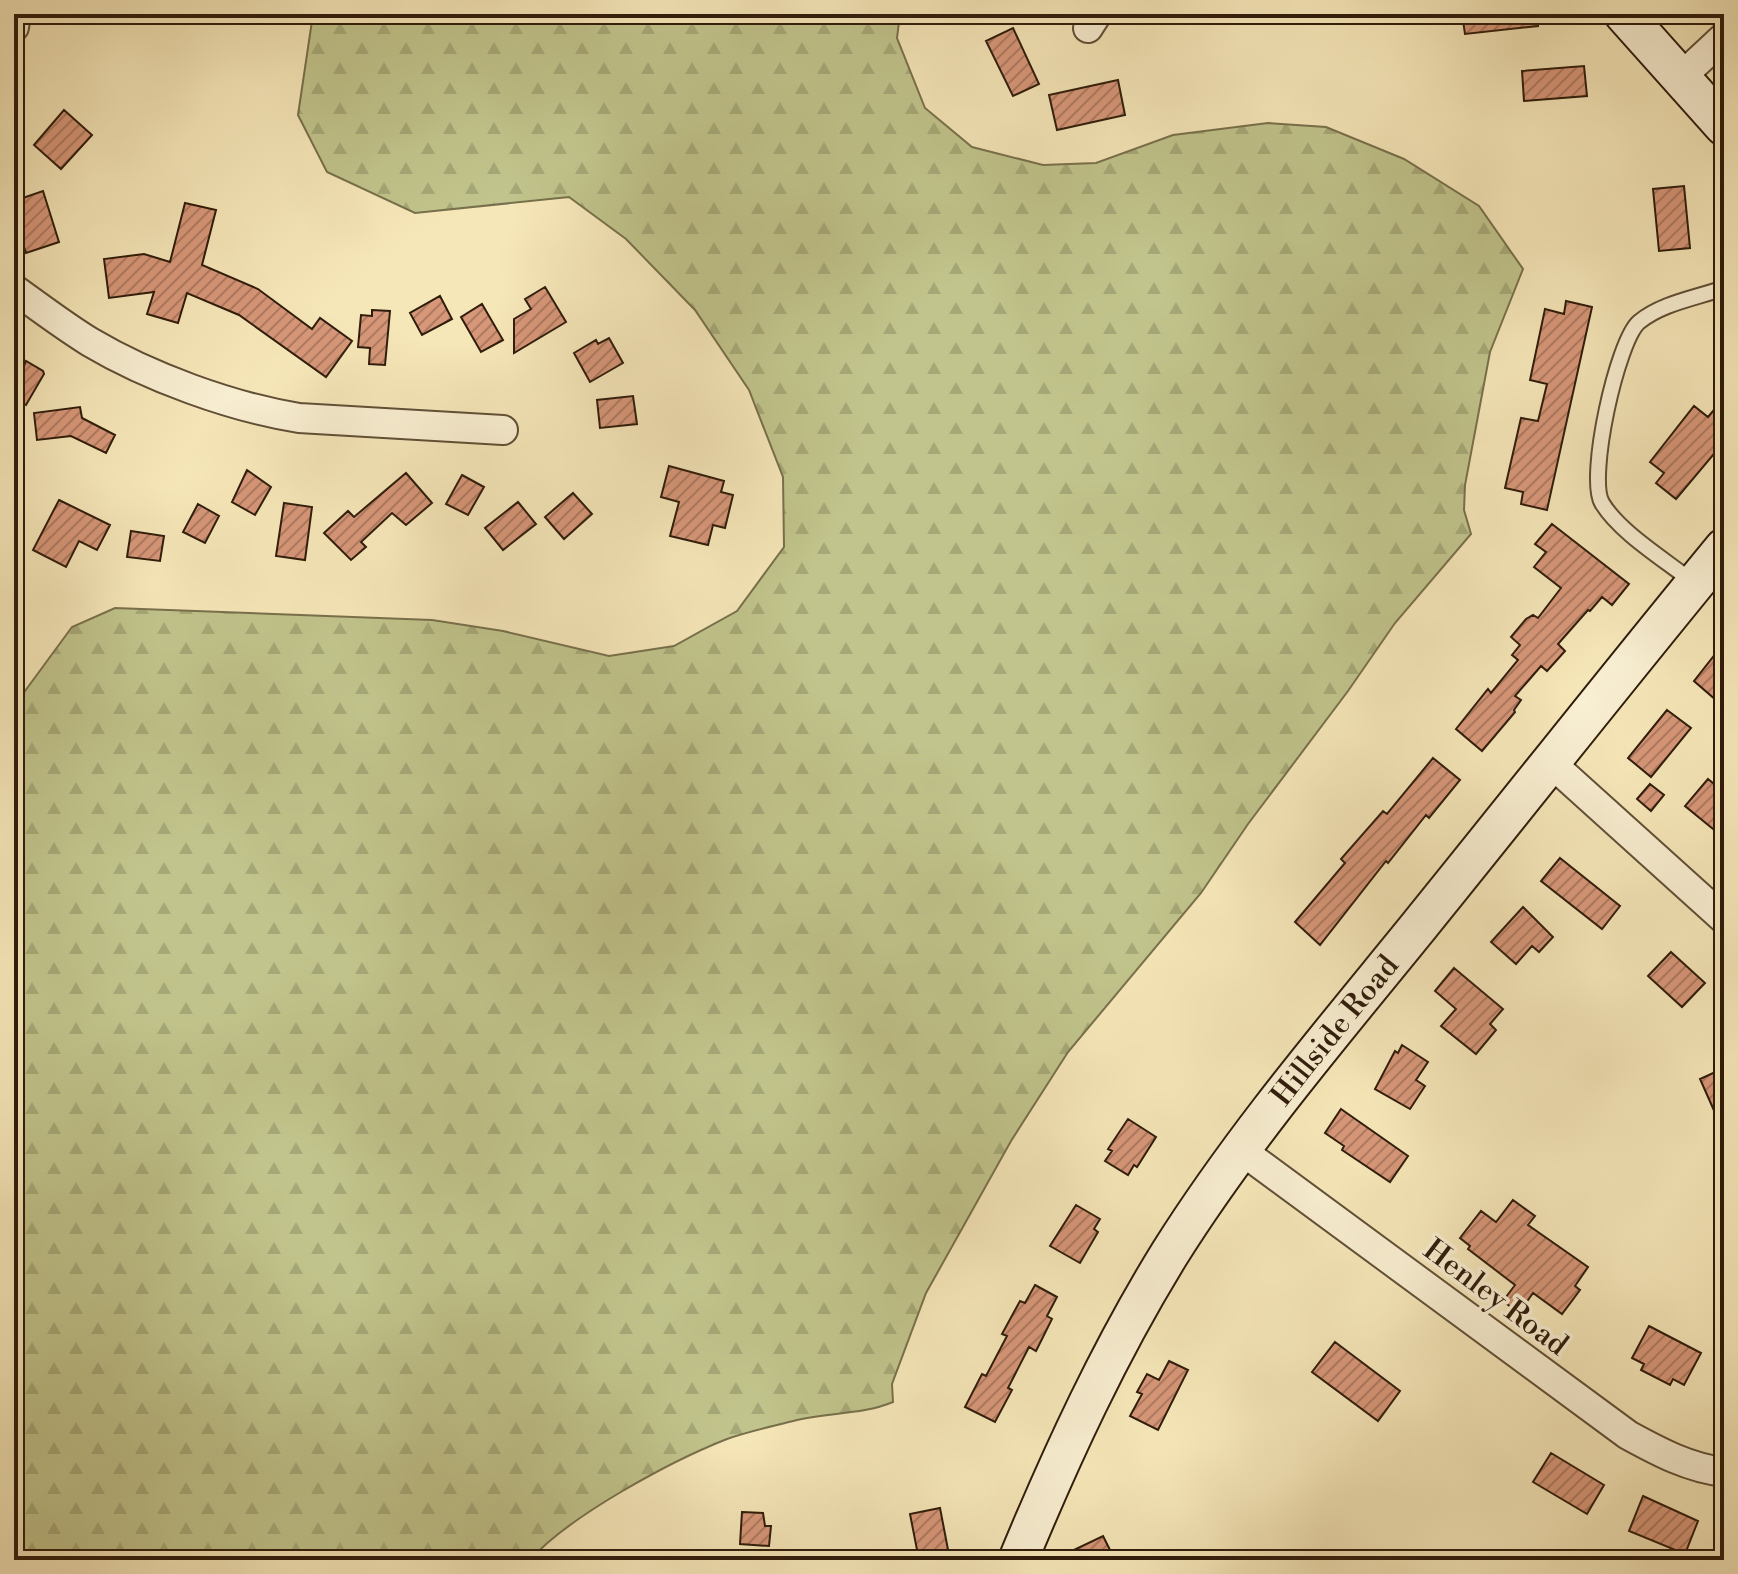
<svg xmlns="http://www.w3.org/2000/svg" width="1738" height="1574" font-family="'Libre Bodoni',serif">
<defs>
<pattern id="forest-firs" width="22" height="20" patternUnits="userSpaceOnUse" patternTransform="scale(2)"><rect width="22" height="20" fill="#c1c48c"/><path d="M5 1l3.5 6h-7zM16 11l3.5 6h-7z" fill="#a6a877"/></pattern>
<pattern id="building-hatch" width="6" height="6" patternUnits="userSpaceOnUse" patternTransform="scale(2)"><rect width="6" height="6" fill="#d79779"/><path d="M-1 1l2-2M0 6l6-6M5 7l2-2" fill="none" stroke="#af7a61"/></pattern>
</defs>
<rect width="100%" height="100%" fill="#f6e7b9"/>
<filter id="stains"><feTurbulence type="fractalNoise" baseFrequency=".0025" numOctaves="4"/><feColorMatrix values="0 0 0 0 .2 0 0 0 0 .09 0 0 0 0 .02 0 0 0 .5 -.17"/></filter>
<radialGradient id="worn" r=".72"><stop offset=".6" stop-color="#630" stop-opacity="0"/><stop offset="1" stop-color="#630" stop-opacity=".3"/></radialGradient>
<path fill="url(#forest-firs)" stroke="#78704c" stroke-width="2" d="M 313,14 L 900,14 L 897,38 L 925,108 L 972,147 L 1043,165 L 1096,163 L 1173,135 L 1268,123 L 1326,127 L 1404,159 L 1479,206 L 1523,269 L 1490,352 L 1465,485 L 1464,510 L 1471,534 L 1395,623 L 1348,691 L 1248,824 L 1201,893 L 1068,1052 L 1011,1141 L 926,1293 L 892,1384 L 893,1402 C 862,1415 829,1412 797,1420 C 774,1426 749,1431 727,1439 C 671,1461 569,1516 530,1560 L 14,1560 L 14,706 L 72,627 L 115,608 L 432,620 L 503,631 L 609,656 L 674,646 L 737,611 L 784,547 L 783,477 L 749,390 L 695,310 L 626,239 L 569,197 L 415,213 L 327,172 L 298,115 Z"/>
<path fill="url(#building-hatch)" stroke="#2f1c0b" stroke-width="2" d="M 1462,14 L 1537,14 L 1538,26 L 1465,34 Z
M 1013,28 L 1039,84 L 1013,96 L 986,41 Z
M 1584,66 L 1587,96 L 1524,101 L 1522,71 Z
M 1118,80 L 1125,115 L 1057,130 L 1049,95 Z
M 64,110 L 92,135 L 61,169 L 34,145 Z
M 1684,186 L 1690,248 L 1659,251 L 1653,189 Z
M 43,191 L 59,242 L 26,253 L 21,238 L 14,240 L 14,201 Z
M 185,203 L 216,210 L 202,265 L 258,289 L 312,329 L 320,318 L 352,341 L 326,377 L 239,315 L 187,293 L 178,323 L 147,314 L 154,292 L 109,298 L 104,259 L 144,254 L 170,262 Z
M 545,287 L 566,322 L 514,353 L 514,319 L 531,309 L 525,299 Z
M 440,296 L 452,319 L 422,335 L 410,313 Z
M 1566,301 L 1592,307 L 1547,510 L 1521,504 L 1523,492 L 1505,488 L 1521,418 L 1538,421 L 1547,384 L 1530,380 L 1545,309 L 1564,314 Z
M 482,304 L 503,340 L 481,352 L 461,317 Z
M 372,310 L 390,311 L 385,365 L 369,364 L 370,348 L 358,347 L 361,315 L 372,316 Z
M 609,338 L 623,363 L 590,382 L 574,353 L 596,340 L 598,344 Z
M 14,361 L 24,366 L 26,361 L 43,371 L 44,374 L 26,405 L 14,398 Z
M 633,396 L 637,424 L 600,428 L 597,400 Z
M 1724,398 L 1724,442 L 1676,499 L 1656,483 L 1664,473 L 1650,462 L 1694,406 L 1708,417 Z
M 80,407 L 82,418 L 115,435 L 106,453 L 71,436 L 37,440 L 34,413 Z
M 669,466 L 724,481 L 721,492 L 733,495 L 725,528 L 713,525 L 708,545 L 670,536 L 679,502 L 661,497 Z
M 247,470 L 271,487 L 255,515 L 232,502 Z
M 406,473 L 432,503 L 406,525 L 392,513 L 361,542 L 366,547 L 351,560 L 324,533 L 348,511 L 354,517 Z
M 462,475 L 484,487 L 468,515 L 446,504 Z
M 573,493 L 592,514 L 564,539 L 545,517 Z
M 59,500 L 110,525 L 97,550 L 79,541 L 66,567 L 33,550 Z
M 518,502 L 536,524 L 503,550 L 485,528 Z
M 284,503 L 312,507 L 305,560 L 276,556 Z
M 198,504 L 219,516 L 205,543 L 183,532 Z
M 1552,524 L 1629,584 L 1612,605 L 1602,597 L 1590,611 L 1588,610 L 1558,644 L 1565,651 L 1547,671 L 1541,666 L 1515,696 L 1521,700 L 1514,710 L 1515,712 L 1482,751 L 1456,729 L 1488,689 L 1491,693 L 1518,660 L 1512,655 L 1520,645 L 1511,637 L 1526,619 L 1533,615 L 1538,618 L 1561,588 L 1534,567 L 1546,552 L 1535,544 Z
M 131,531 L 164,536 L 160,561 L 127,557 Z
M 1724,643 L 1724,707 L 1694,681 Z
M 1667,710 L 1691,728 L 1651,777 L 1628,758 Z
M 1433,758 L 1460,780 L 1429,818 L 1426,815 L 1388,863 L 1386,861 L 1320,945 L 1295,922 L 1345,863 L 1341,859 L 1383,811 L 1387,814 Z
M 1708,779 L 1724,792 L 1724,838 L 1685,806 Z
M 1650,784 L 1664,795 L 1651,811 L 1637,799 Z
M 1560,858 L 1620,906 L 1602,929 L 1541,881 Z
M 1523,907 L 1553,937 L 1539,952 L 1532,946 L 1516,964 L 1491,942 Z
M 1671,952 L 1705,983 L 1682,1007 L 1648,976 Z
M 1454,968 L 1503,1009 L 1490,1024 L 1496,1030 L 1476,1054 L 1441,1026 L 1456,1009 L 1435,991 Z
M 1402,1045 L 1428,1062 L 1416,1080 L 1425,1086 L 1410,1109 L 1375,1089 L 1395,1051 L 1398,1053 Z
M 1724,1068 L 1724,1133 L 1700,1079 Z
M 1341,1109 L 1408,1156 L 1390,1182 L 1342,1150 L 1344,1146 L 1325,1133 Z
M 1128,1119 L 1156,1137 L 1137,1167 L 1134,1165 L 1128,1175 L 1105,1161 L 1112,1151 L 1108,1149 Z
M 1513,1200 L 1535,1216 L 1528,1225 L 1588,1267 L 1575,1286 L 1580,1290 L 1562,1314 L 1533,1293 L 1519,1313 L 1503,1301 L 1515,1285 L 1468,1249 L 1470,1246 L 1460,1238 L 1481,1211 L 1496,1222 Z
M 1076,1205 L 1100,1219 L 1094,1229 L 1098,1232 L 1080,1263 L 1050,1246 Z
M 1035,1285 L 1057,1297 L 1047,1316 L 1052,1319 L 1036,1351 L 1029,1347 L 1008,1388 L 1012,1390 L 995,1422 L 965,1407 L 982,1374 L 986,1376 L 1007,1336 L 1002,1334 L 1020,1301 L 1025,1303 Z
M 1649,1326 L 1701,1353 L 1684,1385 L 1673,1379 L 1670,1385 L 1641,1370 L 1644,1364 L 1632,1358 Z
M 1335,1342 L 1400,1391 L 1378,1421 L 1312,1372 Z
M 1169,1361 L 1188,1370 L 1158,1430 L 1130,1416 L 1142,1394 L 1137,1392 L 1147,1374 L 1159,1380 Z
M 1551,1453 L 1604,1485 L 1587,1514 L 1533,1482 Z
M 1643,1496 L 1698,1521 L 1685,1554 L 1629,1531 Z
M 940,1508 L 950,1560 L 919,1560 L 910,1514 Z
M 742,1512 L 763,1513 L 765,1526 L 771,1526 L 769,1546 L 740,1544 Z
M 1103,1536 L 1115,1560 L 1053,1560 Z"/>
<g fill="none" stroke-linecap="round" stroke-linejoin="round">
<defs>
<path id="lane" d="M 1694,583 C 1667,561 1620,533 1602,503 C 1587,478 1617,341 1639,322 C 1662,303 1696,298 1724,288"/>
<path id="street" d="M 14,27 L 16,14
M 1088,28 L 1097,14
M 1681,77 L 1724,37
M 14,289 C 39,307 64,326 90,342 C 149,377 231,407 299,418 L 503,430
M 1550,762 L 1724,919
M 1241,1150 L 1628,1435 C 1659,1452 1689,1468 1724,1472"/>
<g id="secondary">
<path d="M 1624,14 L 1724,126"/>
<path id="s1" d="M 1018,1560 C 1062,1454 1110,1350 1170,1253 C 1243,1137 1333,1032 1419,926 C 1521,800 1621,673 1724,548"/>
</g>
</defs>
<use href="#lane" stroke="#614f36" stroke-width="18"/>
<use href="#street" stroke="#614f36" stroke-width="32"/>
<use href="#secondary" stroke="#2f1c0b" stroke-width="42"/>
<use href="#lane" stroke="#f9efd2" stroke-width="14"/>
<use href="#street" stroke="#f9efd2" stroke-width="28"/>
<use href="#secondary" stroke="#f9efd2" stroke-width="38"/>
</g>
<g text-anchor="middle" stroke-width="7" stroke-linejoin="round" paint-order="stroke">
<g font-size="30" fill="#2f1c0b" stroke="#f9efd2">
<text dy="10" stroke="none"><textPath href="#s1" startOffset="620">Hillside Road</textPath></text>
<text transform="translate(1496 1297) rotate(37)" y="10">Henley Road</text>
</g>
</g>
<rect width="1738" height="1574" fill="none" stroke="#f6e7b9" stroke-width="48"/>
<rect x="16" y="16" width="1706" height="1542" fill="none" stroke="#2f1c0b" stroke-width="4"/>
<rect x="24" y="24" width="1690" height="1526" fill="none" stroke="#2f1c0b" stroke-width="2"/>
<rect width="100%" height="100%" filter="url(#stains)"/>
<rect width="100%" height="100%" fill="url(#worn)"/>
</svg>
